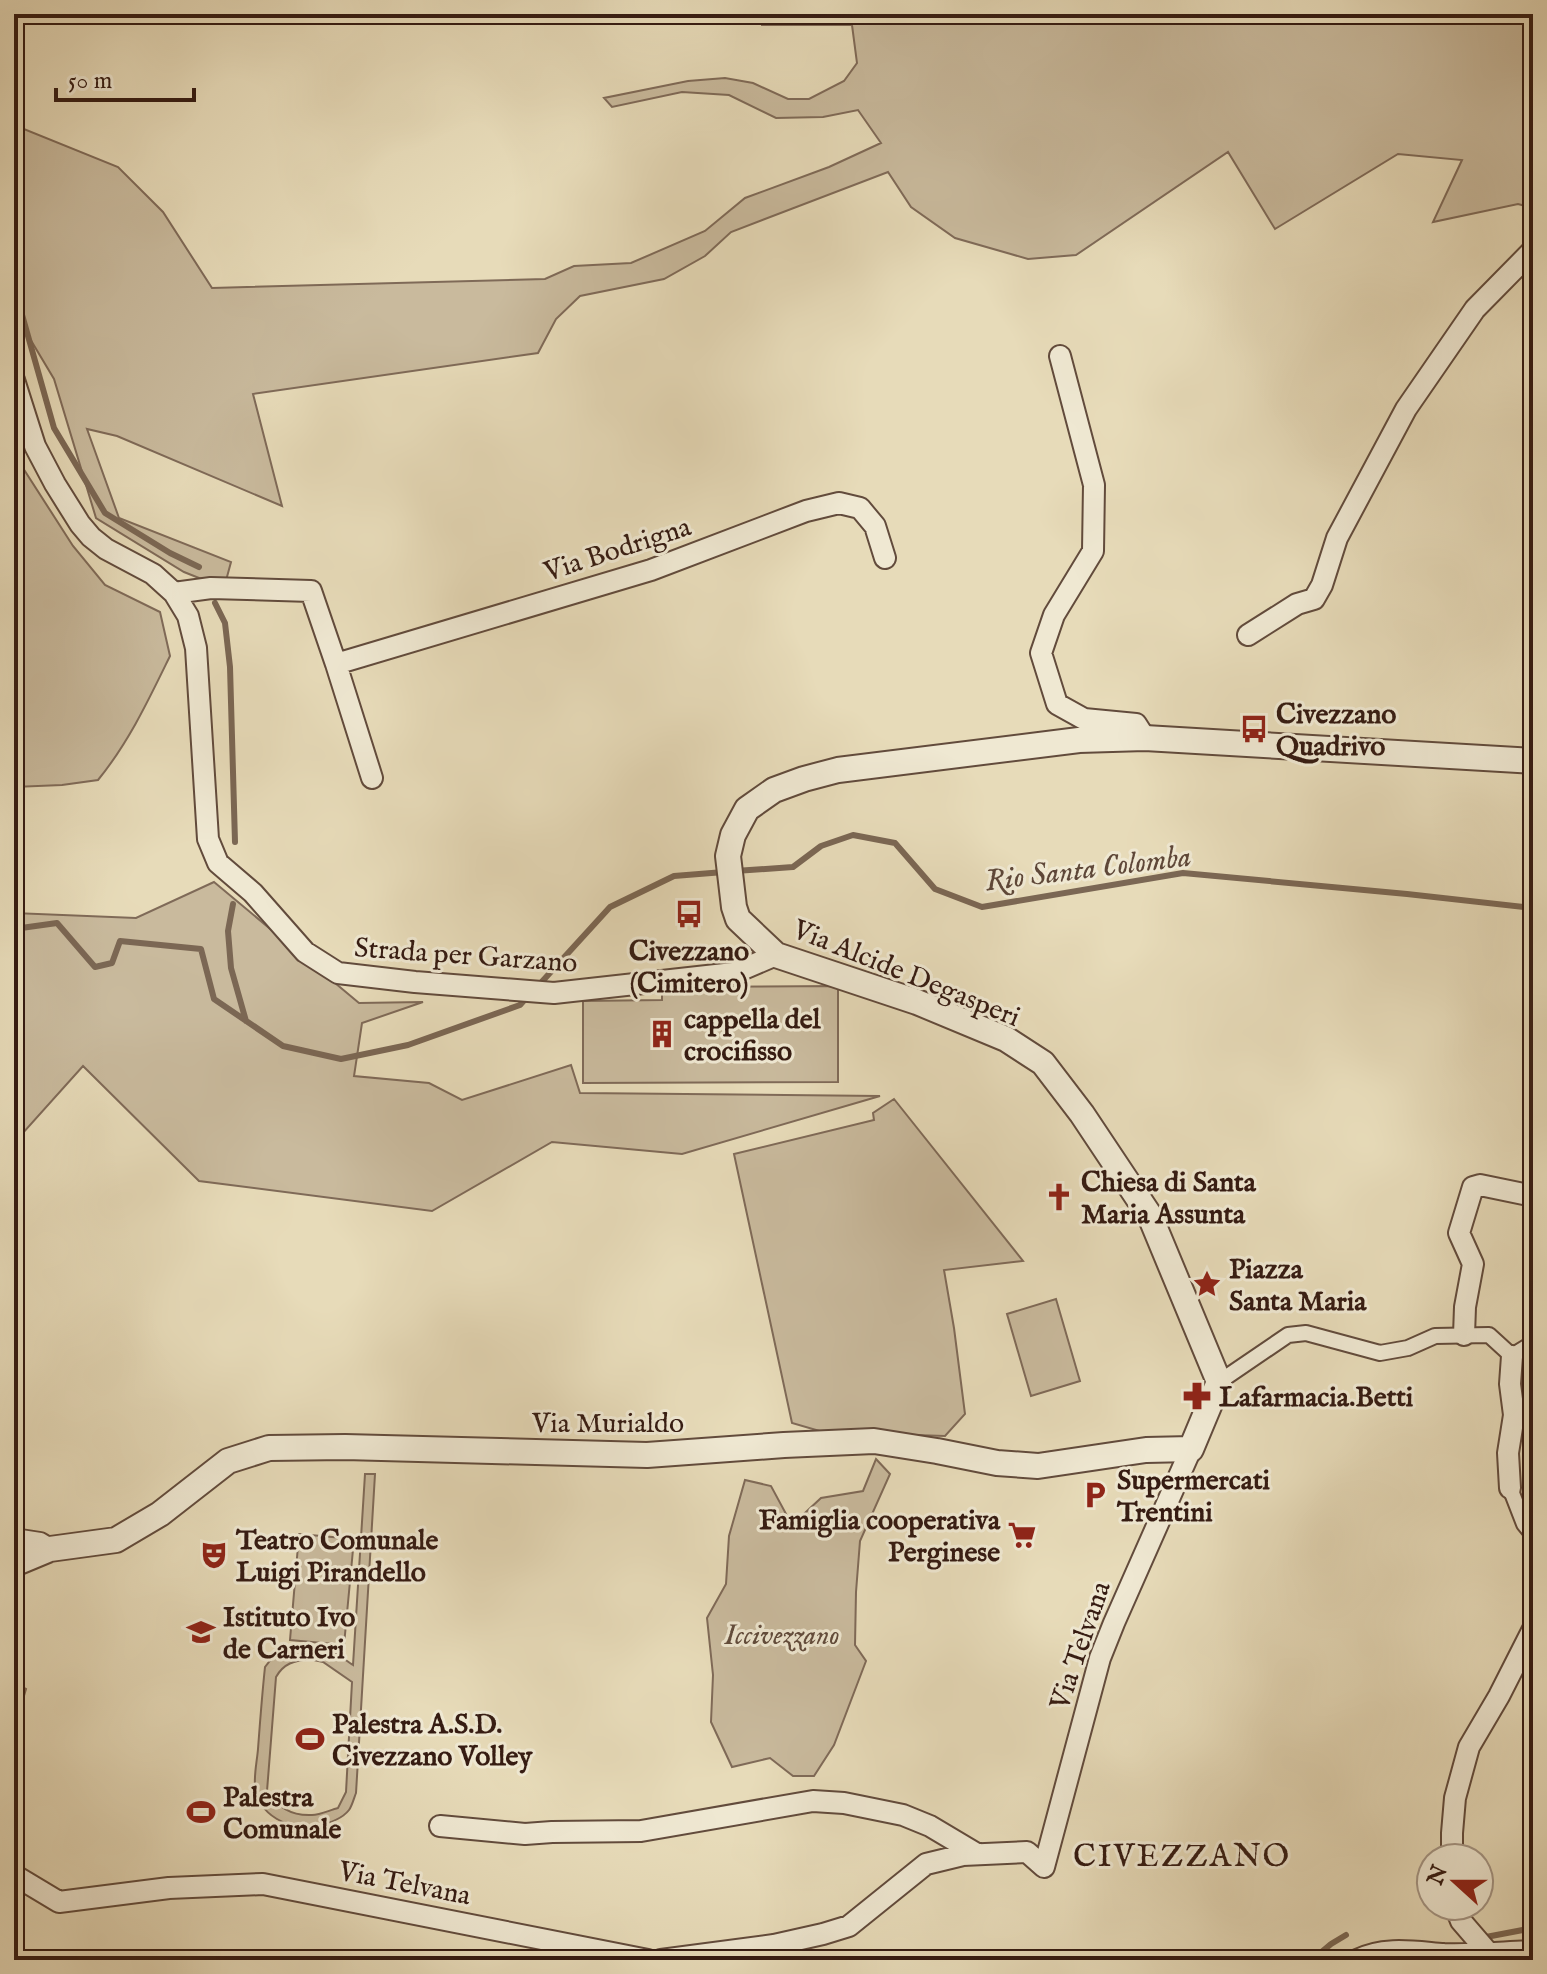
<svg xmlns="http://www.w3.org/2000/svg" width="1547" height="1974" font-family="'IM FELL English',serif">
<rect width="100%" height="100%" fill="#e7dbb9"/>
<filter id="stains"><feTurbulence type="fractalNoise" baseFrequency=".0025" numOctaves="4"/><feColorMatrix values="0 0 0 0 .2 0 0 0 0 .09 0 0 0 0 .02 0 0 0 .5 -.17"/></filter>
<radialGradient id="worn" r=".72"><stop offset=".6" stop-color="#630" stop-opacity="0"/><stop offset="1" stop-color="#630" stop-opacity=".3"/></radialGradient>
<path fill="#c9ba9d" stroke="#7f6a58" stroke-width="2" fill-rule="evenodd" d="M 761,14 L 1533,14 L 1533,208 L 1518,204 L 1433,222 L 1462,160 L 1398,154 L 1275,229 L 1228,152 L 1076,255 L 1028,259 L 955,238 L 911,207 L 888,172 L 731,232 L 705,256 L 664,279 L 580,296 L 556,319 L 538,353 L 253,394 L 282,506 L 117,436 L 87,429 L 119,518 L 231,562 L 224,588 L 184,572 L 96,518 L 54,379 L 14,312 L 14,125 L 118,167 L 163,212 L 212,288 L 545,279 L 574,266 L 631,263 L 705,231 L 745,198 L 829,167 L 881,143 L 858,110 L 823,117 L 776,118 L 729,95 L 682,92 L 612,107 L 604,98 L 688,81 L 725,78 L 753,83 L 788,99 L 809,99 L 844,81 L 857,63 L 852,25 L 762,25 Z
M 14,454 L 73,546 L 105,585 L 160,612 L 170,656 C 149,699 129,742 98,780 L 62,785 L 14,787 Z
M 214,882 L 359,1003 L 423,1002 L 362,1023 L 354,1076 L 429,1083 L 462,1100 L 571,1065 L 580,1093 L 880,1096 L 682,1154 L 552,1142 L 432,1211 L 199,1181 L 83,1066 L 14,1143 L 14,913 L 136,918 Z
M 838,986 L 838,1082 L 583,1083 L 583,1001 L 662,1000 L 662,987 Z
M 894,1099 L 1023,1261 L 944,1270 L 954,1328 L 965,1414 L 945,1436 L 823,1432 L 792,1423 L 734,1154 L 874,1120 L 873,1113 Z
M 1056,1299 L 1080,1381 L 1031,1396 L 1007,1314 Z
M 876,1459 L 890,1474 L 860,1541 L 856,1592 L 855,1645 L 866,1661 L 834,1745 L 814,1776 L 793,1776 L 770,1758 L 732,1767 L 711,1722 L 713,1675 L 707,1618 L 726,1584 L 729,1536 L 745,1480 L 771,1486 L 792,1525 L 821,1498 L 863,1491 Z
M 365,1474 L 375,1474 L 356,1793 C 354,1798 352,1806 349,1810 C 342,1819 326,1824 316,1826 C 289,1831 258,1815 255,1786 C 254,1774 257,1761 258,1749 C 260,1722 262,1695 265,1667 C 276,1650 305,1642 325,1648 C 335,1651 345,1660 353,1665 ZM 309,1659 L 323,1662 L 352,1682 L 346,1792 L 338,1808 C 330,1810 320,1815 312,1815 C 292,1816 277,1807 267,1791 L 276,1677 C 284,1663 294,1661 309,1659 Z
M 299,1534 L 354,1539 L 344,1645 L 290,1640 Z
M 14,1682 L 26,1689 L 14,1730 Z"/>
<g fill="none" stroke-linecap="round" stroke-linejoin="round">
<path stroke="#7b6754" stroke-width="6" d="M 14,293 L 17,297 L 54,428 L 105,513 L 170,553 L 199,567
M 215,603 L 225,623 L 230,667 L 235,842
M 735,871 L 793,867 L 821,846 L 853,835 L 895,843 L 935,889 L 982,907 L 1183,873 L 1407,894 L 1533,908
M 233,904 L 228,931 L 231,968 L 246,1021
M 14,929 L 57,923 L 95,967 L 112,963 L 120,941 L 201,949 L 214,999 L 283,1046 L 341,1059 L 408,1045 L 520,1005 L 527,997
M 538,986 L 610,907 L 674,876 L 724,872
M 1486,1937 L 1533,1928
M 1312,1960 L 1331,1944 L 1346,1935"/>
<defs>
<path id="pedestrian" d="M 1219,1382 L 1288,1335 L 1306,1333 L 1380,1353 L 1408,1348 L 1435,1336 L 1489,1335 L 1512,1356 L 1533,1343
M 1510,1488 L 1524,1524 L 1533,1535"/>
<path id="minor" d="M 1060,356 L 1094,485 L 1093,551 L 1054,615 L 1041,653 L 1057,704 L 1084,719 L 1136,724 L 1145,738
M 14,380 L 35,446 L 55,484 L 80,524 L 91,537 L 106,549 L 153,574 L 174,593 L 188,616 L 196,648 L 208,839 L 218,863 L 253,893 L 305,952 L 338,973 L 415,982 L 554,993 L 734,973 L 776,955
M 174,593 L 211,588 L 311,591 L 336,664 L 372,778
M 1248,635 L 1297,604 L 1314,599 L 1322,585 L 1337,538 L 1406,409 L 1475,309 L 1533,250
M 336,664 L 651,570 L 806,511 L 839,503 L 860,508 L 875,526 L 885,558
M 1464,1335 L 1465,1307 L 1473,1264 L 1459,1233 L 1473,1187 L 1480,1185 L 1533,1196
M 1510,1488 L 1508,1453 L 1514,1415 L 1510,1384 L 1512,1356
M 14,1539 L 40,1543 L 50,1549
M 440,1826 L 525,1834 L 552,1832 L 641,1831 L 813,1801 L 844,1803 L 903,1815 L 930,1826 L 977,1854
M 1452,1858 L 1452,1833 L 1455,1798 L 1469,1747 L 1499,1696 L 1533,1629
M 14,1875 L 59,1902 L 169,1888 L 263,1884 L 648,1960
M 1455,1906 L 1461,1921 L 1492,1957
M 661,1960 L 774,1945 L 823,1934 L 849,1926 L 926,1864 L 963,1855 L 1027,1852 L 1044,1867 L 1100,1658 L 1114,1623 L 1191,1449
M 1357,1960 C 1384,1946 1416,1952 1444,1954 C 1474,1955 1504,1952 1533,1951"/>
<path id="tertiary" d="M 14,1564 L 50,1549 L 116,1540 L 160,1514 L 228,1461 L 269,1448 L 345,1447 L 647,1455 L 784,1445 L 874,1441 L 937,1451 L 997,1463 L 1038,1466 L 1146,1450 L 1191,1449 L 1219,1382 L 1150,1216 L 1082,1114 L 1043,1063 L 1006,1039 L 917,1002 L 776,955 L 738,919 L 734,907 L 728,856 L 733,835 L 747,809 L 774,790 L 804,779 L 838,770 L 1079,740 L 1145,738 L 1533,761"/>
</defs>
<use href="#pedestrian" stroke="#624b3c" stroke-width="18"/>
<use href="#minor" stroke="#624b3c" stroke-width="24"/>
<use href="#tertiary" stroke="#624b3c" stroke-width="28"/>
<use href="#pedestrian" stroke="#efe8d2" stroke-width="14"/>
<use href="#minor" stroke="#efe8d2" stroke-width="20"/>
<use href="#tertiary" stroke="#efe8d2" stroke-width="24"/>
</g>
<defs>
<symbol id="bus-bare" viewBox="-9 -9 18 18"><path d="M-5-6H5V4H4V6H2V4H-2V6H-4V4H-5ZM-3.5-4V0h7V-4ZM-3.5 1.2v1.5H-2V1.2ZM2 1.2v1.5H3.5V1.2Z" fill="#8f2418" stroke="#efe8d2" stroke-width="2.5" paint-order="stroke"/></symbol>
<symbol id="building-bare" viewBox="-9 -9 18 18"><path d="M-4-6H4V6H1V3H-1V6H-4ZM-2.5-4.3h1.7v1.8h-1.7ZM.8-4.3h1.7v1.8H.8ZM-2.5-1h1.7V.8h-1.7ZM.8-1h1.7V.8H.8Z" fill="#8f2418" stroke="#efe8d2" stroke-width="2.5" paint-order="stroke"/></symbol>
<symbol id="church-bare" viewBox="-9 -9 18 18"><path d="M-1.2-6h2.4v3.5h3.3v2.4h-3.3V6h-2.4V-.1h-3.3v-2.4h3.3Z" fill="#8f2418" stroke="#efe8d2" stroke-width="2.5" paint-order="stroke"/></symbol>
<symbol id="sight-bare" viewBox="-9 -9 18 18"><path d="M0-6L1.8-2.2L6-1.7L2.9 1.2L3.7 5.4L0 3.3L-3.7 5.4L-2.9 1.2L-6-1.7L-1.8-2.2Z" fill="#8f2418" stroke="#efe8d2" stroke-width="2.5" paint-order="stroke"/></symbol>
<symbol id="pharmacy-bare" viewBox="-9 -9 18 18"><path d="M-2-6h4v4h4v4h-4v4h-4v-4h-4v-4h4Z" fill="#8f2418" stroke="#efe8d2" stroke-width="2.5" paint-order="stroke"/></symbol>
<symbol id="parking-bare" viewBox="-9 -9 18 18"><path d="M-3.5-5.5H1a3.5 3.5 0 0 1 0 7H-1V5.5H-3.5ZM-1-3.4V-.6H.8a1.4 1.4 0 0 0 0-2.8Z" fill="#8f2418" stroke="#efe8d2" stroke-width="2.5" paint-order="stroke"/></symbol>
<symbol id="supermarket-bare" viewBox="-9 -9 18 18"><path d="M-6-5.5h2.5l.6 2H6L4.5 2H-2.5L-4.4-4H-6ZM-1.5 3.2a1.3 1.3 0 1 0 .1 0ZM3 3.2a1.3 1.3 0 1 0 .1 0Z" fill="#8f2418" stroke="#efe8d2" stroke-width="2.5" paint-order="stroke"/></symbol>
<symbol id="theatre-bare" viewBox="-9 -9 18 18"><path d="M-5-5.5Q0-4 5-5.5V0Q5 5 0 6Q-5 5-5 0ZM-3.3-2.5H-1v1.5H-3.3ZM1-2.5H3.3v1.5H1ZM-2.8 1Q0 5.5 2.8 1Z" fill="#8f2418" stroke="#efe8d2" stroke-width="2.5" paint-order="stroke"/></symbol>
<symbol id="university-bare" viewBox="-9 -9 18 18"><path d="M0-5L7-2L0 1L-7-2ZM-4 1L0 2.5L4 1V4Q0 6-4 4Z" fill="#8f2418" stroke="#efe8d2" stroke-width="2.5" paint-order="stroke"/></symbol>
<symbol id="stadium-bare" viewBox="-9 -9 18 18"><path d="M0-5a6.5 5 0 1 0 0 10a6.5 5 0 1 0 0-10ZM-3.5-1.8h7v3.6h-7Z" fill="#8f2418" stroke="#efe8d2" stroke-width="2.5" paint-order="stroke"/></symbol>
</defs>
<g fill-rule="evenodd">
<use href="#bus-bare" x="1234" y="709" width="40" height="40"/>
<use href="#bus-bare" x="669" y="894" width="40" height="40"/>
<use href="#building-bare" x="642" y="1014" width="40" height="40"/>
<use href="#church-bare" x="1039" y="1177" width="40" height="40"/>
<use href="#sight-bare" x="1187" y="1264" width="40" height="40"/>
<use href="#pharmacy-bare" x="1177" y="1376" width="40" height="40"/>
<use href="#parking-bare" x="1075" y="1475" width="40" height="40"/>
<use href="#supermarket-bare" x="1002" y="1515" width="40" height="40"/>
<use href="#theatre-bare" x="194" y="1535" width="40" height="40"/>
<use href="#university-bare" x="181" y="1612" width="40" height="40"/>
<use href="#stadium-bare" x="290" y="1719" width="40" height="40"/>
<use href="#stadium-bare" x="181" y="1792" width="40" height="40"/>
</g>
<g text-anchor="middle" stroke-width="6" stroke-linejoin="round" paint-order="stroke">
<g font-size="28" fill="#351b12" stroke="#efe8d2">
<text transform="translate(617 548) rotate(-18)" y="10">Via Bodrigna</text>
<text transform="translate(466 954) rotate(4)" y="10">Strada per Garzano</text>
<text transform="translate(907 972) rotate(22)" y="10">Via Alcide Degasperi</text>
<text x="608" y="1432">Via Murialdo</text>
<text transform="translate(1079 1645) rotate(-71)" y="10">Via Telvana</text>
<text transform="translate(405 1882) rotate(11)" y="10">Via Telvana</text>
</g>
<g font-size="28" font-weight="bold" fill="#351b12" stroke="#efe8d2" text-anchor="start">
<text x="1276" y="723">Civezzano<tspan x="1276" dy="32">Quadrivo</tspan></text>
<text x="689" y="960" text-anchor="middle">Civezzano<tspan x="689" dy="32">(Cimitero)</tspan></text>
<text x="684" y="1028">cappella del<tspan x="684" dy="32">crocifisso</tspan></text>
<text x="1081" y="1191">Chiesa di Santa<tspan x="1081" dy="32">Maria Assunta</tspan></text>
<text x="1229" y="1278">Piazza<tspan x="1229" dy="32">Santa Maria</tspan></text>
<text x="1219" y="1406">Lafarmacia.Betti</text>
<text x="1117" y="1489">Supermercati<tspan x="1117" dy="32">Trentini</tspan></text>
<text x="1000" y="1529" text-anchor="end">Famiglia cooperativa<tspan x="1000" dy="32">Perginese</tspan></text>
<text x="236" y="1549">Teatro Comunale<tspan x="236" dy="32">Luigi Pirandello</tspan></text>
<text x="223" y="1626">Istituto Ivo<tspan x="223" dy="32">de Carneri</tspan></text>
<text x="332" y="1733">Palestra A.S.D.<tspan x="332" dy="32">Civezzano Volley</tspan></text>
<text x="223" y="1806">Palestra<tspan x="223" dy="32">Comunale</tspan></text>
</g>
<g font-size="28" font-style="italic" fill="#614b3c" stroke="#efe8d2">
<text x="782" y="1644">Iccivezzano</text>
</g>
<g font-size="30" font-style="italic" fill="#5e4738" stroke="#efe8d2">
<text transform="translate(1088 868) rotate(-7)" y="10">Rio Santa Colomba</text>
</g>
<g font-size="32" letter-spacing="2" fill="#351b12" stroke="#efe8d2">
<text x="1182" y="1866">CIVEZZANO</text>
</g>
</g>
<rect width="1547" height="1974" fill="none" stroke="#e7dbb9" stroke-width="48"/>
<rect x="16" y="16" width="1515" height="1942" fill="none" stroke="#351b12" stroke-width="4"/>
<rect x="24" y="24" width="1499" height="1926" fill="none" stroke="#351b12" stroke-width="2"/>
<g transform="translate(1455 1882) rotate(291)"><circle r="38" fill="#efe8d2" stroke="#a59685" stroke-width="2"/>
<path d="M0-6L14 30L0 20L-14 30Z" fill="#8f2418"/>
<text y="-12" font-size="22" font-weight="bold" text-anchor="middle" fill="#351b12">N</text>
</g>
<path d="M56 88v12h138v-12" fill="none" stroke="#351b12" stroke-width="4"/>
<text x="68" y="88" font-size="24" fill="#351b12" stroke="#efe8d2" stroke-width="6" paint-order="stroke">50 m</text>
<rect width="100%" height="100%" filter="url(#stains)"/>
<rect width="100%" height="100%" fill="url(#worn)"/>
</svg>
